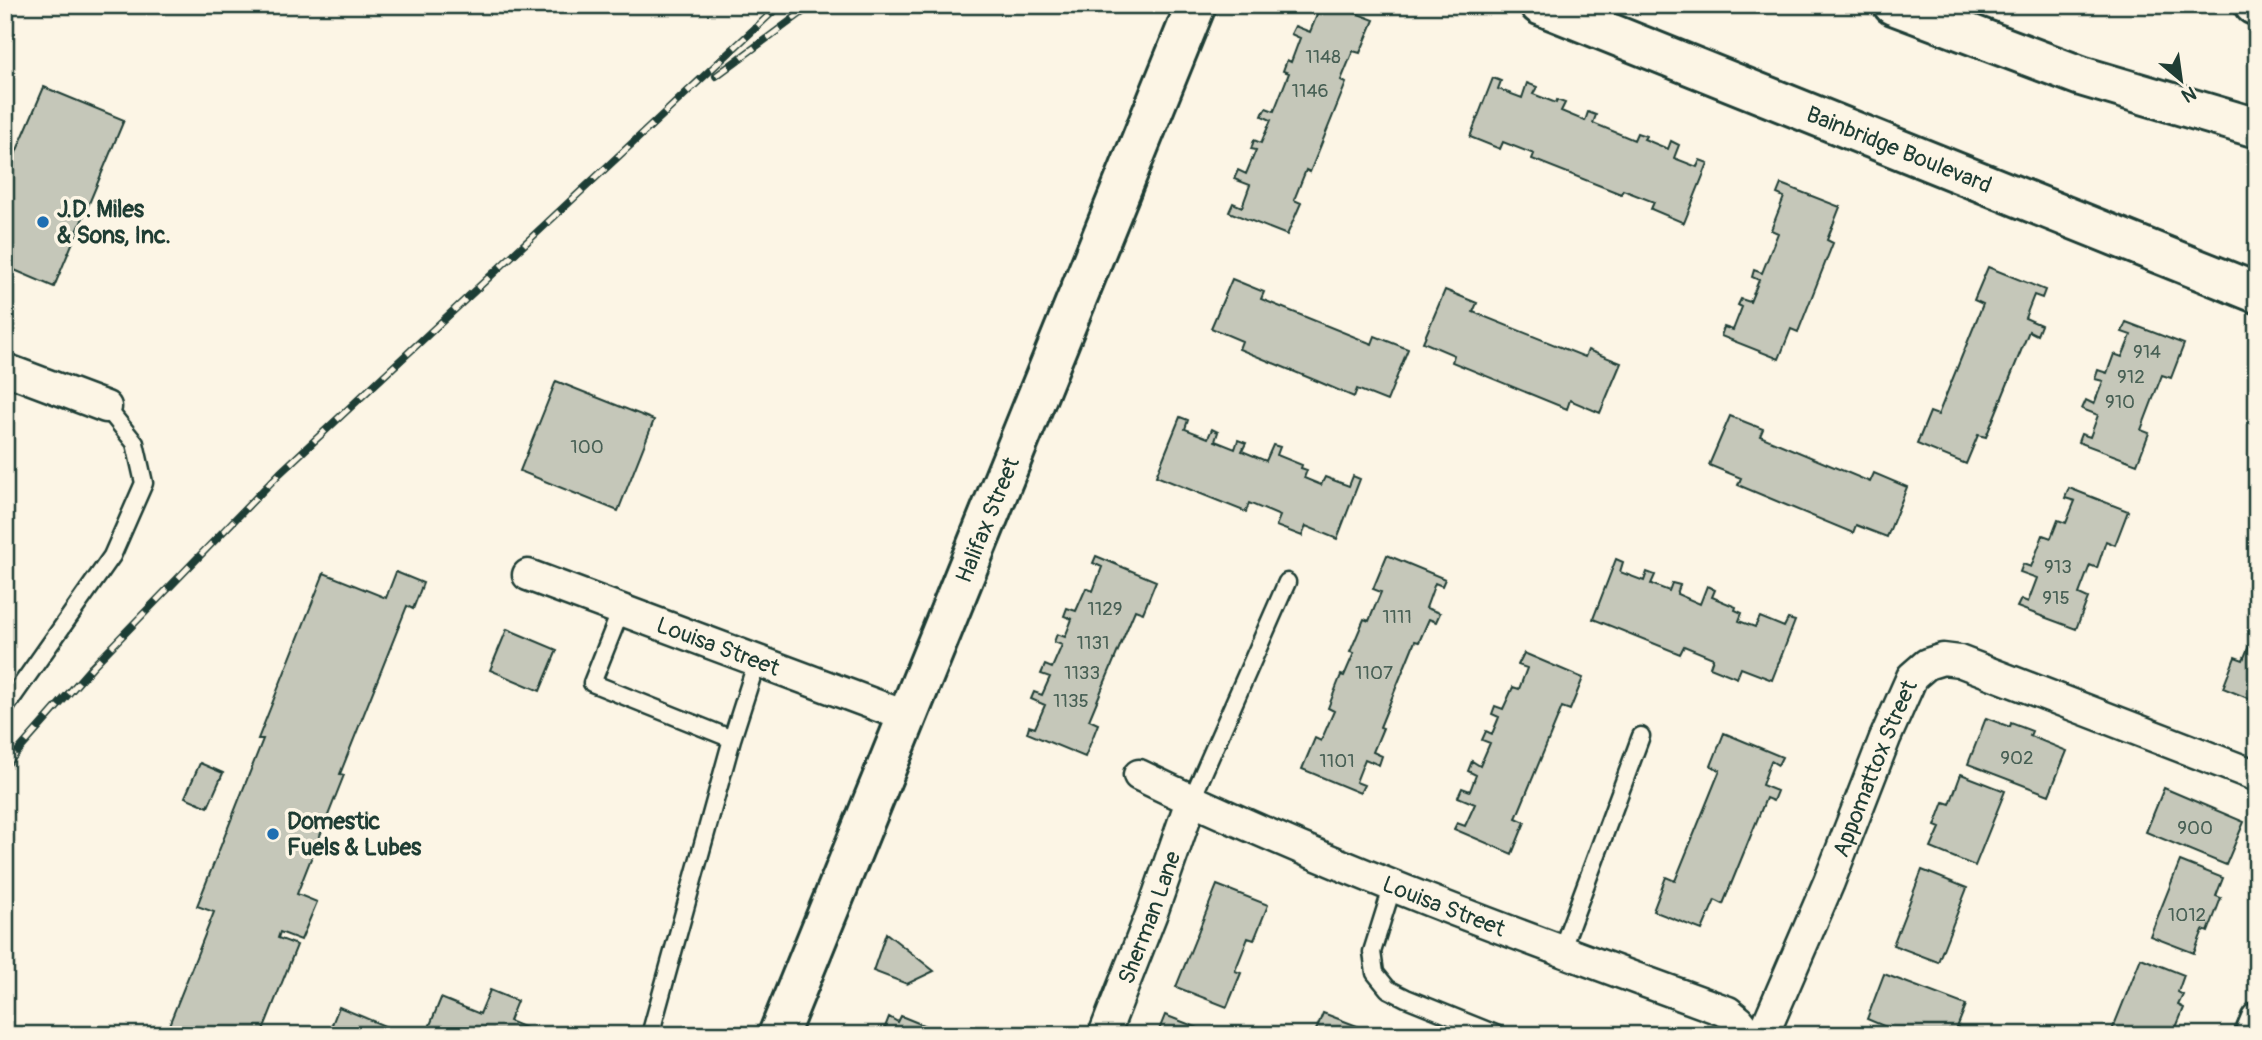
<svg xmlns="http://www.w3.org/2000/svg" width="2262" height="1040" font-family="Pangolin,sans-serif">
<rect width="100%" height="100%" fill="#fcf5e5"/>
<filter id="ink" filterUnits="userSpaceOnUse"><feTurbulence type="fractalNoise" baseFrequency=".0143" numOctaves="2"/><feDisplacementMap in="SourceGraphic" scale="14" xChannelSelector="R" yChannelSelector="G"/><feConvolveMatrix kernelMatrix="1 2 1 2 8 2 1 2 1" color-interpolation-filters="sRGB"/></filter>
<g filter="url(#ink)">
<path fill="#c5c7b9" stroke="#1f3d34" stroke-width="2" d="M 1313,5 L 1335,5 L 1374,20 L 1360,53 L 1353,51 L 1341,80 L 1346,83 L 1310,172 L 1306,170 L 1294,200 L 1301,203 L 1287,235 L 1229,212 L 1233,203 L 1242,207 L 1250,185 L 1234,179 L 1238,170 L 1246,174 L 1256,150 L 1251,149 L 1254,140 L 1261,143 L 1271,120 L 1262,116 L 1264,111 L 1266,108 L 1274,111 L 1289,73 L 1283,71 L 1287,60 L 1291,62 L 1300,38 L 1291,34 L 1295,26 L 1310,32 L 1319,10 L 1312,7 Z
M 1493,78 L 1501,81 L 1498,89 L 1522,98 L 1527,83 L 1537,87 L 1533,94 L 1556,103 L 1557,100 L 1565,103 L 1561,111 L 1585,121 L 1588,112 L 1596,115 L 1593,123 L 1634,140 L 1637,133 L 1646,136 L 1644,139 L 1668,149 L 1671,141 L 1679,145 L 1674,158 L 1697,167 L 1700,160 L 1708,163 L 1684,223 L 1651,209 L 1654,202 L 1623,190 L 1621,194 L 1532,159 L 1534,154 L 1503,142 L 1500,149 L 1470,137 Z
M 44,87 L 124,120 L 54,287 L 5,266 L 5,178 Z
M 1781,184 L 1840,207 L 1827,240 L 1833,243 L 1798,332 L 1791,329 L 1779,359 L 1721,336 L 1724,327 L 1733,330 L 1742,307 L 1738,305 L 1741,299 L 1750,302 L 1759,280 L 1752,277 L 1754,270 L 1762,273 L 1778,233 L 1771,230 L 1784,197 L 1777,194 Z
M 1988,267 L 2045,290 L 2042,298 L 2034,295 L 2025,318 L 2041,325 L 2037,335 L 2029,331 L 1986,437 L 1978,435 L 1966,464 L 1917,444 L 1930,412 L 1938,415 L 1983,304 L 1974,300 Z
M 1232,279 L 1264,292 L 1261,299 L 1372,344 L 1375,336 L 1408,349 L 1387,401 L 1357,389 L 1354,397 L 1317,381 L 1239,349 L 1242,341 L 1211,328 Z
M 1445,290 L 1477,303 L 1473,312 L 1585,357 L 1588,350 L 1621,363 L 1600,413 L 1570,400 L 1567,409 L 1452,362 L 1454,355 L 1423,342 Z
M 2126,322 L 2184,344 L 2171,378 L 2162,375 L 2141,430 L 2149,433 L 2137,464 L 2078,442 L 2081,434 L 2090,437 L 2098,415 L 2082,409 L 2086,400 L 2094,404 L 2103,381 L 2095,379 L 2098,370 L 2107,373 L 2114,354 L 2122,357 L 2131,335 L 2122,332 Z
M 556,381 L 654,420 L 618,511 L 520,471 Z
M 1730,416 L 1763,429 L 1760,436 L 1870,482 L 1874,473 L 1907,487 L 1887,537 L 1856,525 L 1853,533 L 1738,485 L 1741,478 L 1709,465 Z
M 1180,417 L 1188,420 L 1185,429 L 1208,438 L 1212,429 L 1218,432 L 1215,441 L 1235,449 L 1238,440 L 1246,443 L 1242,451 L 1266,461 L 1273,445 L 1280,447 L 1277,455 L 1302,465 L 1301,468 L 1307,470 L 1304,478 L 1321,485 L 1325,477 L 1349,486 L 1353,476 L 1360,479 L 1337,539 L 1306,526 L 1302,536 L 1276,526 L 1280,516 L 1249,503 L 1246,512 L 1156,476 Z
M 2069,488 L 2128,511 L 2115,545 L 2106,541 L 2097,568 L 2090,565 L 2079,594 L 2088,598 L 2076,629 L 2017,607 L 2021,599 L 2028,602 L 2037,578 L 2020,572 L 2023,564 L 2031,567 L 2043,535 L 2051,538 L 2058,520 L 2066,523 L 2075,501 L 2065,498 Z
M 1387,555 L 1445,579 L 1442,586 L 1435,583 L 1426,608 L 1440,613 L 1436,622 L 1429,619 L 1419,642 L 1415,641 L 1380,727 L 1383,728 L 1373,752 L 1382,756 L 1379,765 L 1365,759 L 1356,782 L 1364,785 L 1360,793 L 1302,769 L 1315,738 L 1321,741 L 1334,711 L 1328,708 L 1341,675 L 1344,676 L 1354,653 L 1350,652 L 1364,619 L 1369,621 L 1381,592 L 1373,589 Z
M 1096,556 L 1156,581 L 1143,613 L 1135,610 L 1089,720 L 1098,724 L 1085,757 L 1027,733 L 1029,726 L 1035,728 L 1045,705 L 1031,699 L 1034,692 L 1042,695 L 1050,677 L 1041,674 L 1045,665 L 1052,668 L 1062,645 L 1054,642 L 1057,634 L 1065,637 L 1072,619 L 1064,616 L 1067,608 L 1076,611 L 1086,588 L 1093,591 L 1102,567 L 1093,563 Z
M 1616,559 L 1623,562 L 1620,572 L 1644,581 L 1647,572 L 1655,575 L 1651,584 L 1669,591 L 1672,583 L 1680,585 L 1677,594 L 1700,604 L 1707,586 L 1715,590 L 1712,597 L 1736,607 L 1735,610 L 1742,613 L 1739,621 L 1755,627 L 1760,617 L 1784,627 L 1788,619 L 1795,621 L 1772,680 L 1741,668 L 1737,678 L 1710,667 L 1713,658 L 1684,646 L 1680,654 L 1593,619 Z
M 396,572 L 423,583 L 413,609 L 407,606 L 340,774 L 344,775 L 297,894 L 317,902 L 301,940 L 280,932 L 278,938 L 297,945 L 261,1035 L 165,1035 L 214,912 L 197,906 L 263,739 L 258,739 L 324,573 L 386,598 Z
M 2257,627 L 2257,702 L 2223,688 L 2235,657 L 2243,660 Z
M 507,629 L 557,650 L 540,691 L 490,670 Z
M 1524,653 L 1583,678 L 1570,710 L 1562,707 L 1517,816 L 1516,818 L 1525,822 L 1512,854 L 1454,829 L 1457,823 L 1465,826 L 1475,804 L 1458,797 L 1462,788 L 1470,791 L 1476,775 L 1468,771 L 1472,761 L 1480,766 L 1490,743 L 1482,740 L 1486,731 L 1492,734 L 1497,722 L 1499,717 L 1492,714 L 1495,706 L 1503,709 L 1513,687 L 1519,689 L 1527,668 L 1518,665 Z
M 1986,718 L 2010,727 L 2011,723 L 2032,731 L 2030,736 L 2067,751 L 2049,795 L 1968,764 Z
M 1724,733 L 1782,757 L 1778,765 L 1771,761 L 1762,785 L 1777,791 L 1773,801 L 1766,798 L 1723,904 L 1715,900 L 1702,930 L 1653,911 L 1666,877 L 1675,881 L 1720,770 L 1711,766 Z
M 200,763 L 223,773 L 208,807 L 185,797 Z
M 1961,774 L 2005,791 L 1975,866 L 1931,848 L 1940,828 L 1935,826 L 1944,802 L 1950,804 Z
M 2164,788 L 2244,822 L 2226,865 L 2146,832 Z
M 2180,861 L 2223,878 L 2216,896 L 2221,898 L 2208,932 L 2203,930 L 2194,953 L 2150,936 Z
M 1922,870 L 1967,888 L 1938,962 L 1893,945 Z
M 1217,885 L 1268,905 L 1254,940 L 1248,938 L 1243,951 L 1235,971 L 1241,973 L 1227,1007 L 1176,987 Z
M 886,933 L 934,971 L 907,984 L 873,971 Z
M 2141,958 L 2184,975 L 2178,992 L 2183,995 L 2178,1005 L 2184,1008 L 2173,1035 L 2162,1030 L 2161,1035 L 2116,1035 L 2111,1033 Z
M 1884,974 L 1966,1005 L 1954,1035 L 1898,1035 L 1898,1032 L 1867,1019 Z
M 490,990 L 517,1001 L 509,1021 L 542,1035 L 426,1035 L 441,998 L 480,1014 Z
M 339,1007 L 397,1031 L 396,1035 L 351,1035 L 331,1027 Z
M 1323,1013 L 1357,1026 L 1378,1035 L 1314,1035 Z
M 1165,1015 L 1216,1035 L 1157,1035 Z
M 901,1016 L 945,1034 L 945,1035 L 882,1035 L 889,1017 L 898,1022 Z"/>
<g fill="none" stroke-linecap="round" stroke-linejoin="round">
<defs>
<path id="lane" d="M 621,610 L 592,683 L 732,739
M 5,708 L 112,556 L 144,483 L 135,443 L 106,407
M 1191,801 L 1287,582
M 1393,885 L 1372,952 L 1375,973 L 1388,989 L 1406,998 L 1498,1035
M 1561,951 L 1641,736
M 650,1035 L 732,739 L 757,661"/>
<g id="street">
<path d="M 5,369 L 106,407"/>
<path id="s1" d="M 528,575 L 908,717"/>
<path id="s2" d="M 1139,775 C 1329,867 1530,940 1728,1012 L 1739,1021 L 1750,1035"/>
<path id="s3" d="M 1104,1035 L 1153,910 L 1191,801"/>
<path id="s4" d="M 1763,1035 L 1829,882 L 1885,738 L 1912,677 L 1927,664 L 1943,659 L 1959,661 L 2257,776"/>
<path d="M 2250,1035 L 2257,1018"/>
</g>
<g id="secondary">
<path id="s5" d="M 1540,5 L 2257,293"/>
<path id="s6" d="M 778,1035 L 1196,5"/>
</g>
<path id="highway" d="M 1893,5 L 2081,76 L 2257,128
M 2254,5 L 2257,6"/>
</defs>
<use href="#lane" stroke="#1f3d34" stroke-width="21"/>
<use href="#street" stroke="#1f3d34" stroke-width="35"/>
<use href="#secondary" stroke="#1f3d34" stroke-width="44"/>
<use href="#highway" stroke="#1f3d34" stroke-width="44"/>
<use href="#lane" stroke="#fcf5e5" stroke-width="16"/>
<use href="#street" stroke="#fcf5e5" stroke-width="30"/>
<use href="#secondary" stroke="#fcf5e5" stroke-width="38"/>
<use href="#highway" stroke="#fcf5e5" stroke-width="38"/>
<defs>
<path id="rail" d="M 716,76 L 812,5
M 5,766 L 92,667 L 280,473 L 780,5"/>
</defs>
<use href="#rail" stroke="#1f3d34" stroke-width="8"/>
<use href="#rail" stroke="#fcf5e5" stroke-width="5" stroke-dasharray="16" stroke-linecap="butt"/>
</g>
</g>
<g fill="#1f6fb2" stroke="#fcf5e5" stroke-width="2.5">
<circle cx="43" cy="222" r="7"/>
<circle cx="273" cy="834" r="7"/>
</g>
<g text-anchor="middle" stroke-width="7" stroke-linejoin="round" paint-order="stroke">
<g font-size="19" fill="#486055">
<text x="1323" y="63">1148</text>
<text x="1310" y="97">1146</text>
<text x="2147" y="358">914</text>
<text x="2131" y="383">912</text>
<text x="2120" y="408">910</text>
<text x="587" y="453">100</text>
<text x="2058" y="573">913</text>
<text x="2056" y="604">915</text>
<text x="1105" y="615">1129</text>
<text x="1397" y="623">1111</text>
<text x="1093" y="649">1131</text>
<text x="1082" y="679">1133</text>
<text x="1374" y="679">1107</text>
<text x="1071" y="707">1135</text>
<text x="2017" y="764">902</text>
<text x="1337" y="767">1101</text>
<text x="2195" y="834">900</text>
<text x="2187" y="921">1012</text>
</g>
<g font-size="23" fill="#1f3d34" stroke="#fcf5e5">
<text dy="8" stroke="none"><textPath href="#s5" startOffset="387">Bainbridge Boulevard</textPath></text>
<text dy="8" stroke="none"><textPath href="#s6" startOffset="556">Halifax Street</textPath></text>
<text dy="8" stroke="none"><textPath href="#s1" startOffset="203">Louisa Street</textPath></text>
<text dy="8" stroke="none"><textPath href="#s4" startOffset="289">Appomattox Street</textPath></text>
<text dy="8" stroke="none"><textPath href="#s2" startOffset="332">Louisa Street</textPath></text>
<text dy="8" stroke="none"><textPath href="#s3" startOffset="126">Sherman Lane</textPath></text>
</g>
<g font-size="23" font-weight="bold" fill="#1f3d34" stroke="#fcf5e5" text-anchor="start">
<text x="57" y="217">J.D. Miles<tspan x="57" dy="26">&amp; Sons, Inc.</tspan></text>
<text x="287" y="829">Domestic<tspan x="287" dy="26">Fuels &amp; Lubes</tspan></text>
</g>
</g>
<rect width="2262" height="1040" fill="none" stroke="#fcf5e5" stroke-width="28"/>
<rect x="14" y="14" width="2234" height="1012" fill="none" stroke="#1f3d34" stroke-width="2.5" filter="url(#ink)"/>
<g transform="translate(2181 80) rotate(151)" stroke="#fcf5e5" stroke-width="5" paint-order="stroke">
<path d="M0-5L12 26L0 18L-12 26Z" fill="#1f3d34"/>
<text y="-10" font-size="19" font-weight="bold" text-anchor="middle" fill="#1f3d34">N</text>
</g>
</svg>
